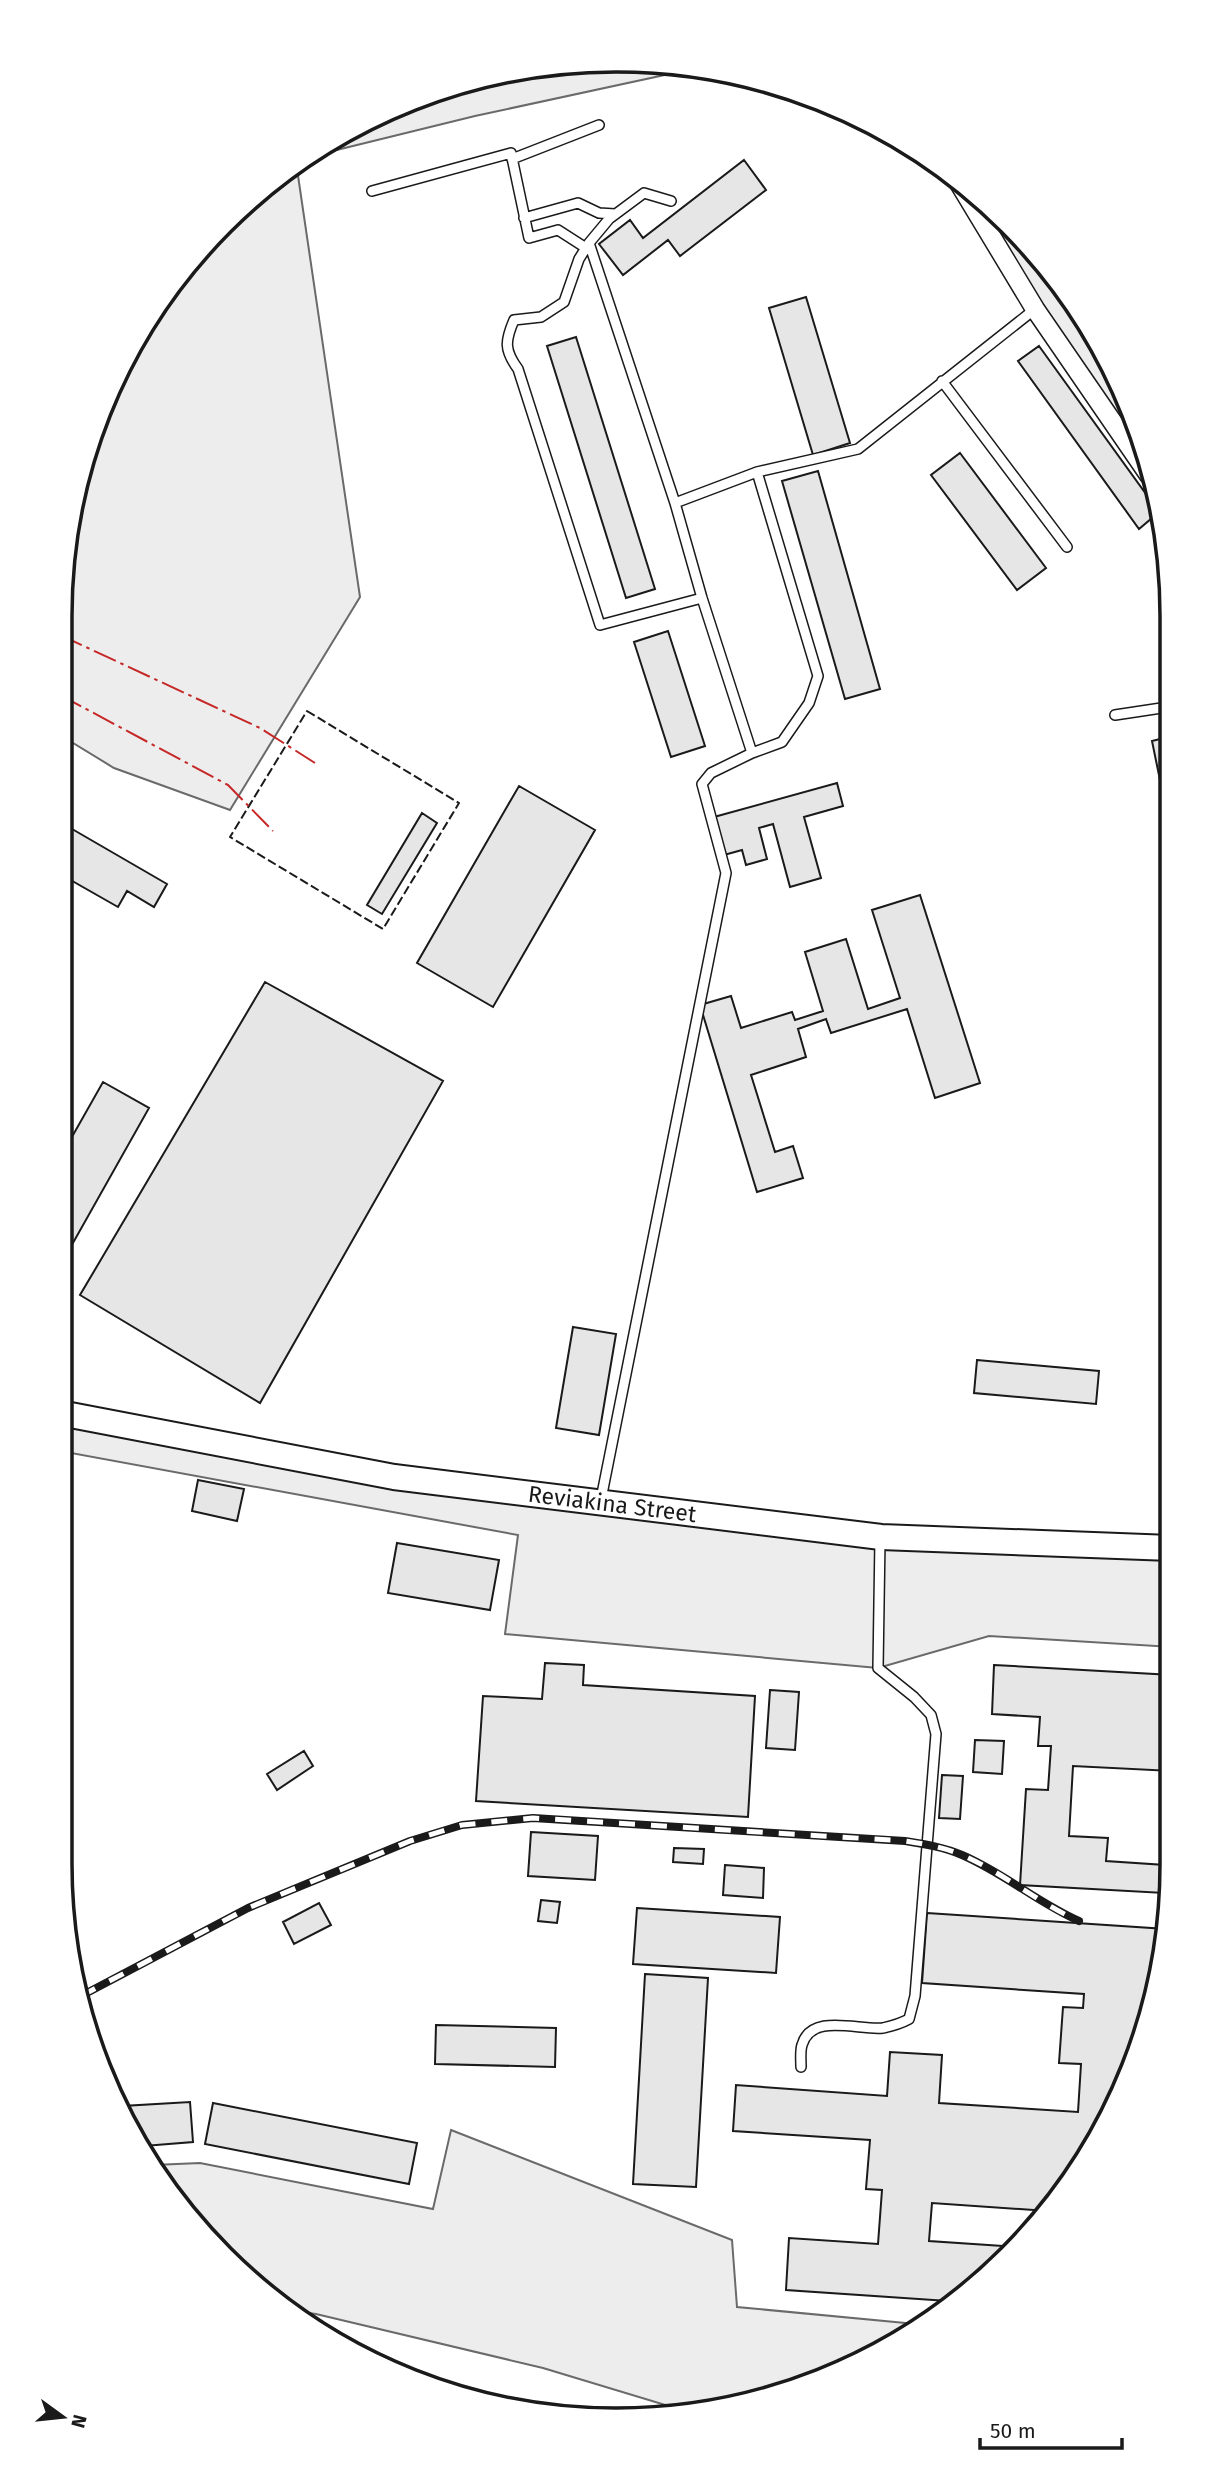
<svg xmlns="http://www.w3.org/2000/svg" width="1232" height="2480" font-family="'Fira Sans',sans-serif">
<rect width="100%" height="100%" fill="#fff"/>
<path fill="#ededed" stroke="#6a6a6a" stroke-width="2" d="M 616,60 L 697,68 L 475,116 L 300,159 L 403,102 L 508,70 Z
M 296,162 L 360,597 L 230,810 L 114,768 L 60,735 L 60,616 L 70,507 L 102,403 L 154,306 L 223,222 Z
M 954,174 L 1057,277 L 1130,403 L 1149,474 Z
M 60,1413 L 394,1477 L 880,1537 L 1171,1548 L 1172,1647 L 989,1636 L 878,1668 L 505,1634 L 518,1535 L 60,1451 Z
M 451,2130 L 732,2240 L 737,2307 L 916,2324 L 862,2363 L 695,2414 L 543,2368 L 316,2314 L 287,2310 L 249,2282 L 175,2203 L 154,2165 L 200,2163 L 433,2209 Z"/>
<path fill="#e6e6e6" stroke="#1a1a1a" stroke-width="2" d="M 744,160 L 766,190 L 680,256 L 668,240 L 623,275 L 599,244 L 630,220 L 643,238 Z
M 806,297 L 850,443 L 813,455 L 769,308 Z
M 576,337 L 655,589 L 626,598 L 547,346 Z
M 1039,346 L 1159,512 L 1139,529 L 1018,361 Z
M 960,453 L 1046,568 L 1017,590 L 931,475 Z
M 818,471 L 880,689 L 845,699 L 782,481 Z
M 668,631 L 705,746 L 671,757 L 634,642 Z
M 1168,737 L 1169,783 L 1161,785 L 1152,741 Z
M 837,783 L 843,806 L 804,817 L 821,878 L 790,887 L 773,824 L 759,828 L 767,859 L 746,865 L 742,850 L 724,855 L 714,817 Z
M 519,786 L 595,830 L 493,1007 L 417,963 Z
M 422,813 L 437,823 L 382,914 L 367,905 Z
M 60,822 L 167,884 L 154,907 L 127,891 L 118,907 L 60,874 Z
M 920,895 L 980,1083 L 935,1098 L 907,1009 L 831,1033 L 826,1019 L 798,1029 L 806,1057 L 751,1075 L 775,1152 L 793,1146 L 803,1178 L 757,1192 L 700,1005 L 731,996 L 741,1028 L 792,1012 L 795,1020 L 823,1011 L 805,952 L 846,939 L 868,1009 L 900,998 L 872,910 Z
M 265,982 L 443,1081 L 260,1403 L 80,1295 Z
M 103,1082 L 149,1108 L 60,1266 L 60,1158 Z
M 573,1327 L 616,1334 L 599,1435 L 556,1428 Z
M 977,1360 L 1099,1371 L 1096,1404 L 974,1393 Z
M 198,1480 L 244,1489 L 237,1521 L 192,1511 Z
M 397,1543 L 499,1560 L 490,1610 L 388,1593 Z
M 545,1663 L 584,1665 L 583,1685 L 755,1696 L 748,1817 L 476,1801 L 483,1696 L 542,1699 Z
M 994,1665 L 1172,1675 L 1172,1771 L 1073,1766 L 1069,1836 L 1108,1838 L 1106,1861 L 1165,1865 L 1164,1893 L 1020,1885 L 1026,1789 L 1048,1790 L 1051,1746 L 1038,1746 L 1040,1717 L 992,1714 Z
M 770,1690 L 799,1692 L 795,1750 L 766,1748 Z
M 975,1740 L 1004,1741 L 1002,1774 L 973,1772 Z
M 304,1751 L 313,1766 L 277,1790 L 267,1774 Z
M 942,1775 L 963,1776 L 960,1819 L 939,1818 Z
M 531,1832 L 598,1836 L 595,1880 L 528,1876 Z
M 674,1848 L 704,1849 L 703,1864 L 673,1862 Z
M 725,1865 L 764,1868 L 763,1898 L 723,1895 Z
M 541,1900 L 560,1902 L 557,1923 L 538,1921 Z
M 319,1903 L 331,1925 L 294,1944 L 283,1922 Z
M 637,1908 L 780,1917 L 776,1973 L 633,1964 Z
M 927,1913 L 1166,1929 L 1162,1973 L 1130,2077 L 1079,2173 L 1048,2211 L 932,2203 L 929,2241 L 1018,2247 L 1010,2257 L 948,2301 L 786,2290 L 789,2238 L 878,2244 L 882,2190 L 866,2189 L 870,2140 L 733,2131 L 736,2085 L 887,2096 L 890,2052 L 942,2055 L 939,2103 L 1078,2112 L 1081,2064 L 1059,2063 L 1063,2007 L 1083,2008 L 1084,1994 L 922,1983 Z
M 645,1974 L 708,1978 L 696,2187 L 633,2184 Z
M 436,2025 L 556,2028 L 555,2067 L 435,2064 Z
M 190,2102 L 193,2142 L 144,2146 L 123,2106 Z
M 213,2103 L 417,2143 L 409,2184 L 205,2144 Z"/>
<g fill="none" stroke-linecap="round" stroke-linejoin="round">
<defs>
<path id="lane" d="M 512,159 L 599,125
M 372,191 L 511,153 L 529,238 L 558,230 L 586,248
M 671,201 L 644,193 L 609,219 L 589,243 L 675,503 L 702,598 L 752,753
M 524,218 L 578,203 L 599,213 L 615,214
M 589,243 L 579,259 L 564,302 L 541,317 L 514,320 C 505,341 504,350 518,369 L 600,625 L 702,598
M 942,381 L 1067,547
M 675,503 L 757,472 L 858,449 L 1035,309
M 1115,715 L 1168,707
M 601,1499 L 726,873 L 702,784 L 711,773 L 752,753 L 782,742 L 809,703 L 818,676 L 757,472
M 801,2067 C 801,2060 800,2051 802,2045 C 811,2012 860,2031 883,2028 C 892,2026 900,2024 909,2019 L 915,1996 L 936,1734 L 931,1715 L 914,1697 L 878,1668 L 880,1539"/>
<path id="street" d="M 953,173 L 1035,309 L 1149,475"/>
<g id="secondary">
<path id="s1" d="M 60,1413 L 394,1477 L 881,1537 L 1171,1548"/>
</g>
</defs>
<use href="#lane" stroke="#1a1a1a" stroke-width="12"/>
<use href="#street" stroke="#1a1a1a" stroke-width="21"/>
<use href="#secondary" stroke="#1a1a1a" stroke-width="28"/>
<use href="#lane" stroke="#fff" stroke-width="9"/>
<use href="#street" stroke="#fff" stroke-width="18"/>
<use href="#secondary" stroke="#fff" stroke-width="24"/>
<defs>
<path id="rail" d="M 81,1996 L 248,1908 L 410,1841 L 462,1825 L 533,1818 L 905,1841 C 924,1844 944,1847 962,1855 C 1004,1873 1038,1903 1079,1921"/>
</defs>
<use href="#rail" stroke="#1a1a1a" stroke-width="8"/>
<use href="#rail" stroke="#fff" stroke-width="5" stroke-dasharray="16" stroke-linecap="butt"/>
<path stroke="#1a1a1a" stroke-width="2" stroke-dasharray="9 3.5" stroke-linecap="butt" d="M 307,711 L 459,803 L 383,929 L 230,837 Z"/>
<path stroke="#c62828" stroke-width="2" stroke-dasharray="24 5 3.5 5" stroke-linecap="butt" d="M 60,635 L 260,728 L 315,763
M 60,695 L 228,785 L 273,831"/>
</g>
<g text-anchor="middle" stroke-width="5" stroke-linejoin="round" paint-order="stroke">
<g font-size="23" fill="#1a1a1a" stroke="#fff">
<text dy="8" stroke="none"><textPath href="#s1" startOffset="560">Reviakina Street</textPath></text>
</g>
</g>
<path d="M0 0H1232V2480H0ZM616 72H616A544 544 0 0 1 1160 616V1864A544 544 0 0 1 616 2408H616A544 544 0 0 1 72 1864V616A544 544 0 0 1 616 72Z" fill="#fff" fill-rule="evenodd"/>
<path fill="none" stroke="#1a1a1a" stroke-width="3.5" d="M616 72H616A544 544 0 0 1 1160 616V1864A544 544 0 0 1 616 2408H616A544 544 0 0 1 72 1864V616A544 544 0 0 1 616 72Z"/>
<g transform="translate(63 2417) rotate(105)" stroke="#ffffff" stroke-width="5" paint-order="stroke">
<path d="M0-5L12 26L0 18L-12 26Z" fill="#1a1a1a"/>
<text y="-10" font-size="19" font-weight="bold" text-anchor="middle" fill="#1a1a1a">N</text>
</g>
<path d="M980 2438v10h142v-10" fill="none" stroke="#1a1a1a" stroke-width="3.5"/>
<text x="990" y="2438" font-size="21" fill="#1a1a1a" stroke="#ffffff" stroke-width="5" paint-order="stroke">50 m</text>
</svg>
